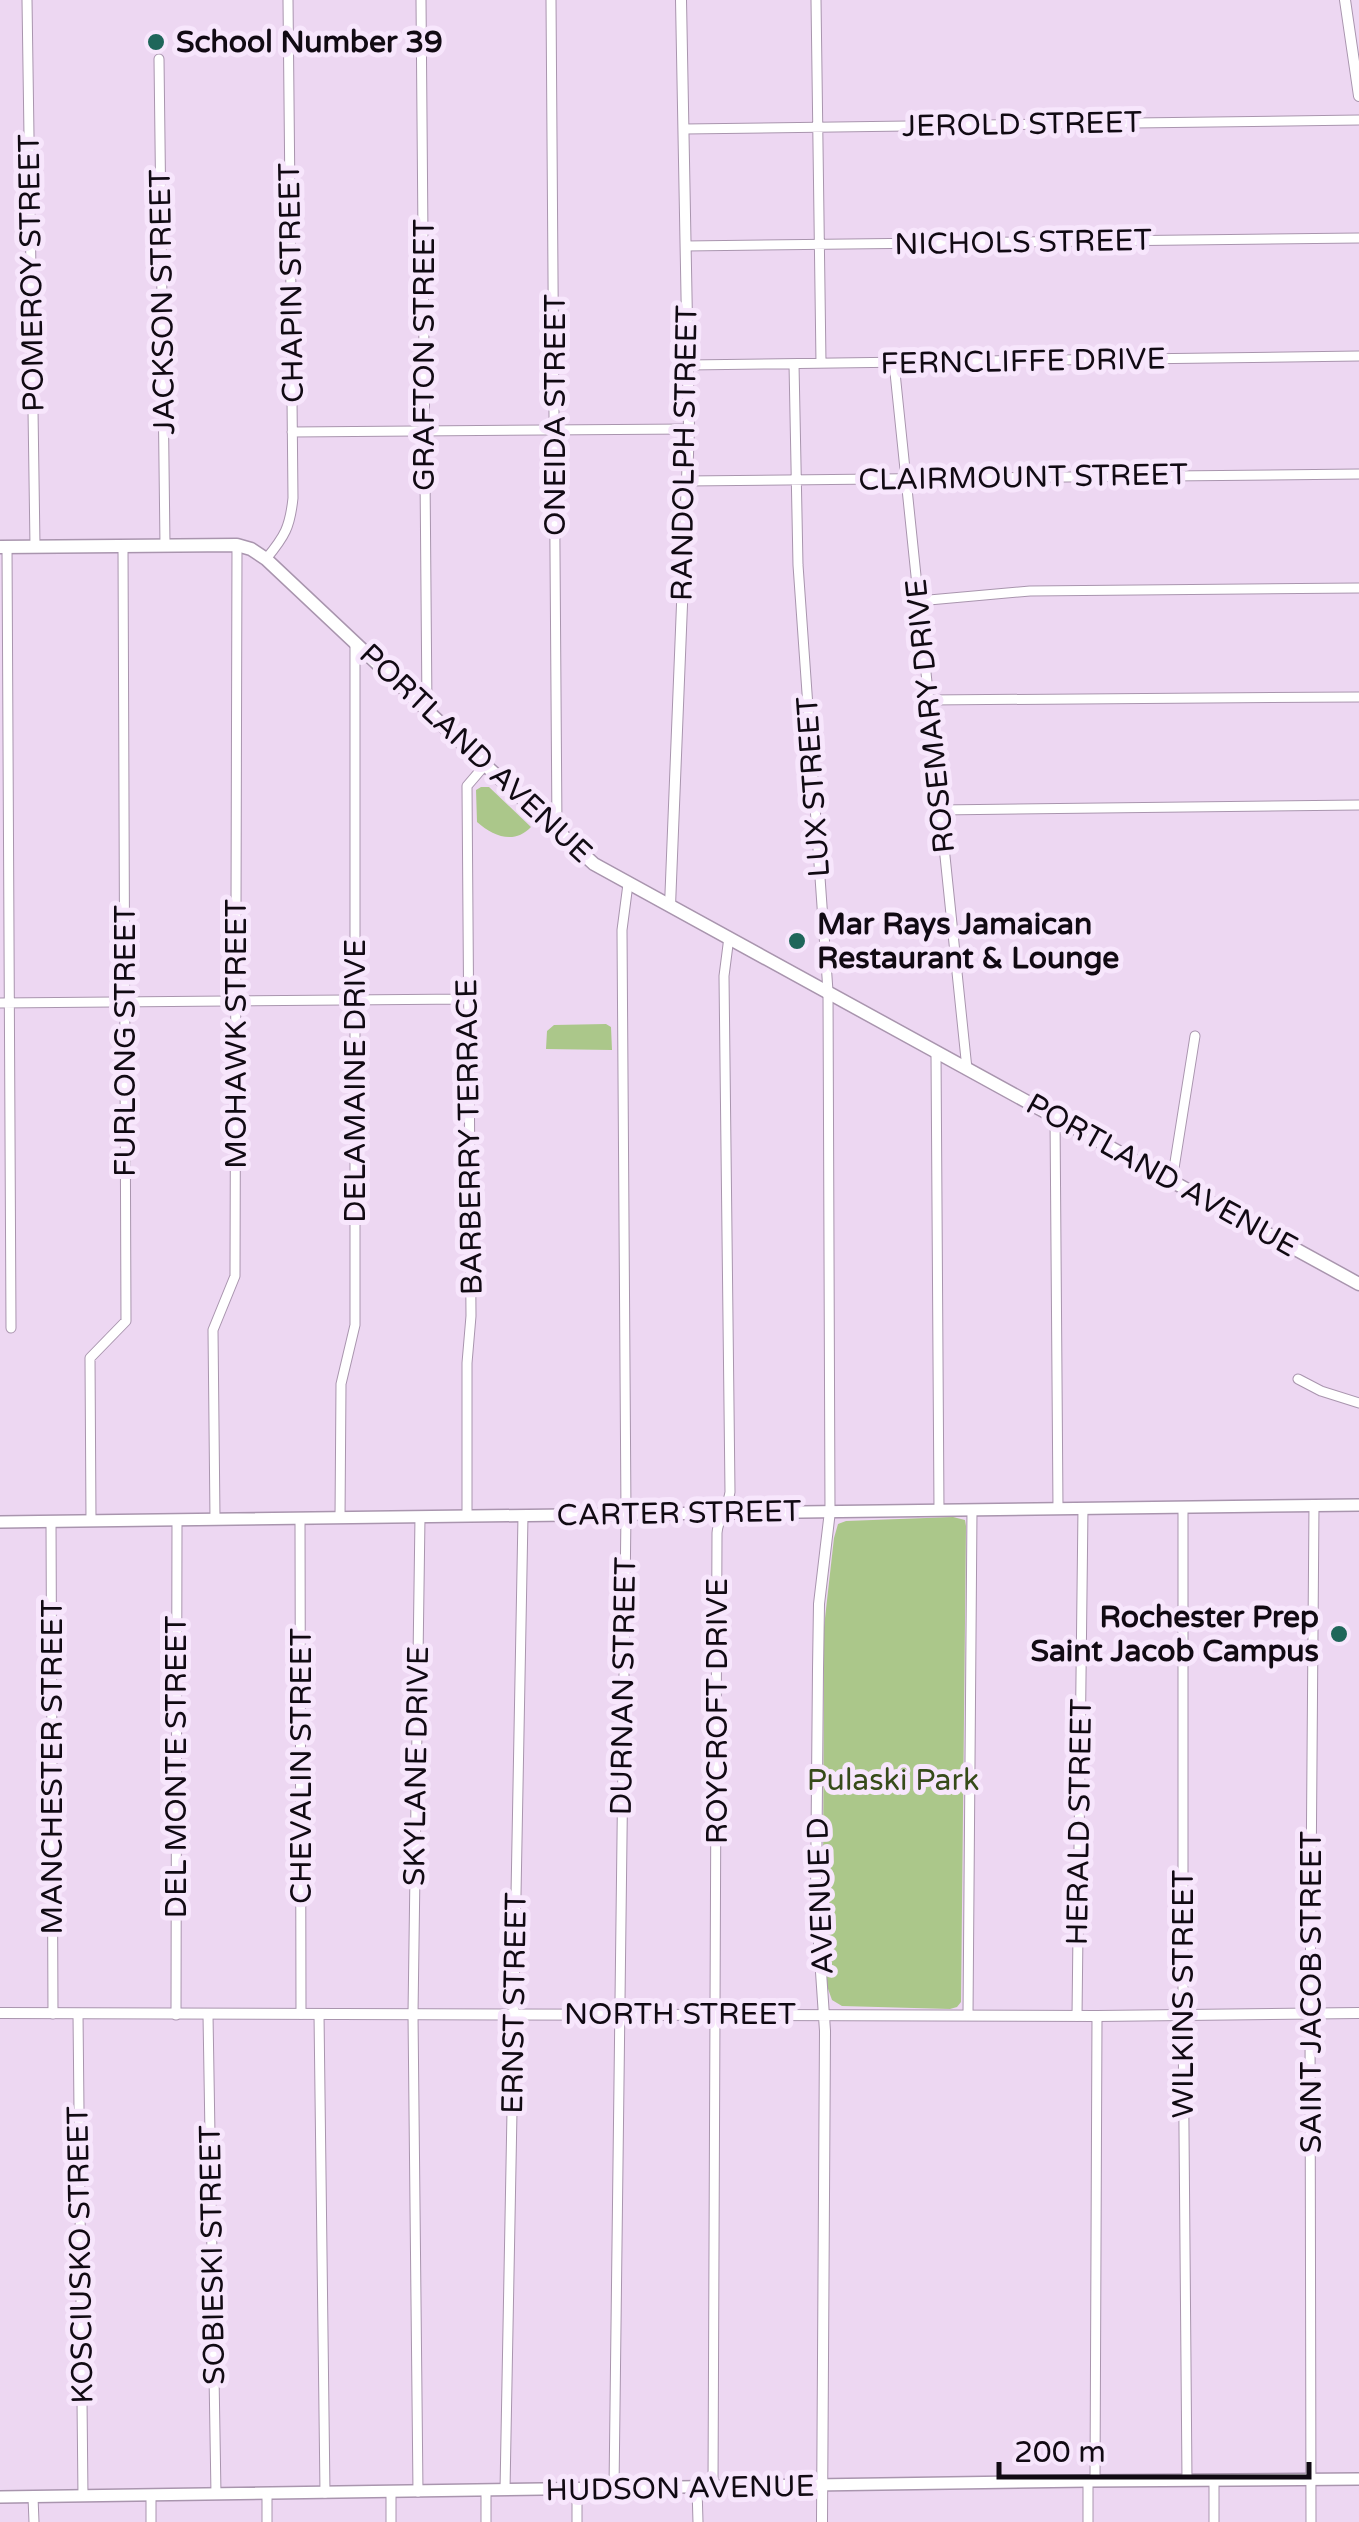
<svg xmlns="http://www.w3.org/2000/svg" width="1359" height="2522" font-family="'Varela Round',sans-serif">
<rect width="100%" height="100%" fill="#edd7f2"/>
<path fill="#abc78a" d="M 481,787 L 489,787 L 531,827 C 514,845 493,836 477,822 L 476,790 Z
M 606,1024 L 611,1027 L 612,1050 L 546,1049 L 547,1031 L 554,1025 Z
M 953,1517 L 965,1520 L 966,1526 L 961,2002 L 957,2007 L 950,2009 L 842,2006 L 832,2000 L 827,1986 L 823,1896 L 824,1627 L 834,1538 L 838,1524 L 846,1521 Z"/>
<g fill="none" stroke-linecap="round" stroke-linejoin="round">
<defs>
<path id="minor" d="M 27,0 L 35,546
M 421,0 L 427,709
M 551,0 L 557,830
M 816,0 L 821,363
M 159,59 L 165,545
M 685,129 L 1359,120
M 686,246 L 1359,238
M 894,363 L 967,1069
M 794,364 L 798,565 L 828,991 L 830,1511
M 688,365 L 1359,356
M 292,432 L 689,429
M 686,481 L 1359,474
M 7,547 L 11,1328
M 266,559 C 285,536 290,527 293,498 L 288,0
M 918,601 L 1030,591 L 1359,588
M 928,700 L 1359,697
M 939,810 L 1359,805
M 0,1003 L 467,999
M 936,1053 L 939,1510
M 1055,1116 L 1058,1508
M 1172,1181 L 1195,1036
M 1298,1379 L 1321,1391 L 1359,1403
M 1183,1507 L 1183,2015 L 1187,2480
M 467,1516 L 467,1363 L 471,1316 L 467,786 L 485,765
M 300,1518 L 301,2014
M 340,1518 L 341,1384 L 355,1325 L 355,642
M 215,1519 L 213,1330 L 235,1276 L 237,545
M 51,1521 L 53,2014
M 91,1521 L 90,1358 L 126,1321 L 123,546
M 78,2014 L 83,2496
M 319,2014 L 325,2493
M 968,2014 L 972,1510
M 176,2015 L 177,1520
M 208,2015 L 216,2494
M 1077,2016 L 1083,1508
M 1214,2480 L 1214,2522
M 1088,2481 L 1088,2522
M 1095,2481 L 1097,2016
M 713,2487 L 717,1533 C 718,1518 728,1507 730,1492 L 724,976 L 729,937
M 697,2488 L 698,2522
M 577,2489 L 577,2522
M 614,2489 L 626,1513 L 622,930 L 628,884
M 486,2490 L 486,2522
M 505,2490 L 523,1516
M 391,2492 L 391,2522
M 418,2492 L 413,2014 L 420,1517
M 267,2493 L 267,2522
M 151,2495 L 151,2522
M 33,2497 L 34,2522
M 1311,2522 L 1310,2014 L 1314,1505"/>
<path id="tertiary" d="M 1345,0 L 1359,96
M 670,906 L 689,429 L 681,0
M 0,2013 L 1097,2016 L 1359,2013
M 822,2522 L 825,2031 L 816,1898 L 818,1669 L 819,1604 L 830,1511"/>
<path id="secondary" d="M 0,1522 L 1359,1505
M 0,2497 L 1088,2481 L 1359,2479"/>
<path id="primary" d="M 0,547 L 237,545 L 251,549 L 266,559 L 485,765 L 594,864 L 1359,1284"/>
</defs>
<use href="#minor" stroke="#a995ae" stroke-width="11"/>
<use href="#tertiary" stroke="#a995ae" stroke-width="12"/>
<use href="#secondary" stroke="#a995ae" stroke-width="14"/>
<use href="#primary" stroke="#a995ae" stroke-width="15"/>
<use href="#minor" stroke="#fff" stroke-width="9"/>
<use href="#tertiary" stroke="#fff" stroke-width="10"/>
<use href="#secondary" stroke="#fff" stroke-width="11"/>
<use href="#primary" stroke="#fff" stroke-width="12"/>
</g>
<g fill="#1f665a" stroke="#f7e6fc" stroke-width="4">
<circle cx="156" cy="42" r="10"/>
<circle cx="797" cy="941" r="10"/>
<circle cx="1339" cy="1634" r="10"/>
</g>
<g text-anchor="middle" stroke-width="10" stroke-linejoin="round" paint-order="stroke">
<g font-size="30" font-weight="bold" fill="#110a13" stroke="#f7e6fc" text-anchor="start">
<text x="176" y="52">School Number 39</text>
<text x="817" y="934">Mar Rays Jamaican<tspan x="817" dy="34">Restaurant &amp; Lounge</tspan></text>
<text x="1319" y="1627" text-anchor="end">Rochester Prep<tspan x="1319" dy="34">Saint Jacob Campus</tspan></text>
</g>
<g font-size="30" fill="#110a13" stroke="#f7e6fc">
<text transform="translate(1022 124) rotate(-1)" y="10">JEROLD STREET</text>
<text transform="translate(1023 242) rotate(-1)" y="10">NICHOLS STREET</text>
<text transform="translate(31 273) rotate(-91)" y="10">POMEROY STREET</text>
<text transform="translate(291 283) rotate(-91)" y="10">CHAPIN STREET</text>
<text transform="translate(162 302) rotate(-91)" y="10">JACKSON STREET</text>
<text transform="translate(424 355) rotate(-90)" y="10">GRAFTON STREET</text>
<text transform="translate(1023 361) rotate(-1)" y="10">FERNCLIFFE DRIVE</text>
<text transform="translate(555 415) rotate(-90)" y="10">ONEIDA STREET</text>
<text transform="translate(684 453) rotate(-89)" y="10">RANDOLPH STREET</text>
<text transform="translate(1023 477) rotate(-1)" y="10">CLAIRMOUNT STREET</text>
<text transform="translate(930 716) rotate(-96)" y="10">ROSEMARY DRIVE</text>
<text transform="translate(476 753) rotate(43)" y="10">PORTLAND AVENUE</text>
<text transform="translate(813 787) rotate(-94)" y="10">LUX STREET</text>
<text transform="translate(236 1034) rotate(-90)" y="10">MOHAWK STREET</text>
<text transform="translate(125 1041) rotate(-90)" y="10">FURLONG STREET</text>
<text transform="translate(355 1081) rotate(-90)" y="10">DELAMAINE DRIVE</text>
<text transform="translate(469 1137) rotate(-91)" y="10">BARBERRY TERRACE</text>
<text transform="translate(1162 1175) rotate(29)" y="10">PORTLAND AVENUE</text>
<text transform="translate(679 1513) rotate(-1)" y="10">CARTER STREET</text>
<text transform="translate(623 1686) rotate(-89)" y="10">DURNAN STREET</text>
<text transform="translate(717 1711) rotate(-90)" y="10">ROYCROFT DRIVE</text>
<text transform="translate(301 1766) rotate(-90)" y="10">CHEVALIN STREET</text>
<text transform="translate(416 1766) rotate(-89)" y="10">SKYLANE DRIVE</text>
<text transform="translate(52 1767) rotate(-90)" y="10">MANCHESTER STREET</text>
<text transform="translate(176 1767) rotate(-90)" y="10">DEL MONTE STREET</text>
<text transform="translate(1079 1822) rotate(-89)" y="10">HERALD STREET</text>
<text transform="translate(820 1896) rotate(-92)" y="10">AVENUE D</text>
<text transform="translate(1311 1992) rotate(-90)" y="10">SAINT JACOB STREET</text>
<text transform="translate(1183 1994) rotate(-90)" y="10">WILKINS STREET</text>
<text transform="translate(514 2003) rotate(-89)" y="10">ERNST STREET</text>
<text x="680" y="2024">NORTH STREET</text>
<text transform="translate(80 2255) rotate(-91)" y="10">KOSCIUSKO STREET</text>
<text transform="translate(212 2255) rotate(-91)" y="10">SOBIESKI STREET</text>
<text transform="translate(680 2488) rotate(-1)" y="10">HUDSON AVENUE</text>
</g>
<g font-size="30" fill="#364b19" stroke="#f7e6fc">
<text x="893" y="1790">Pulaski Park</text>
</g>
</g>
<path d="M999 2462v15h310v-15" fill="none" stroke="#110a13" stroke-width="5"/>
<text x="1014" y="2462" font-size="30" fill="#110a13" stroke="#f7e6fc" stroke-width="8" paint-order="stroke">200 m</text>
</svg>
